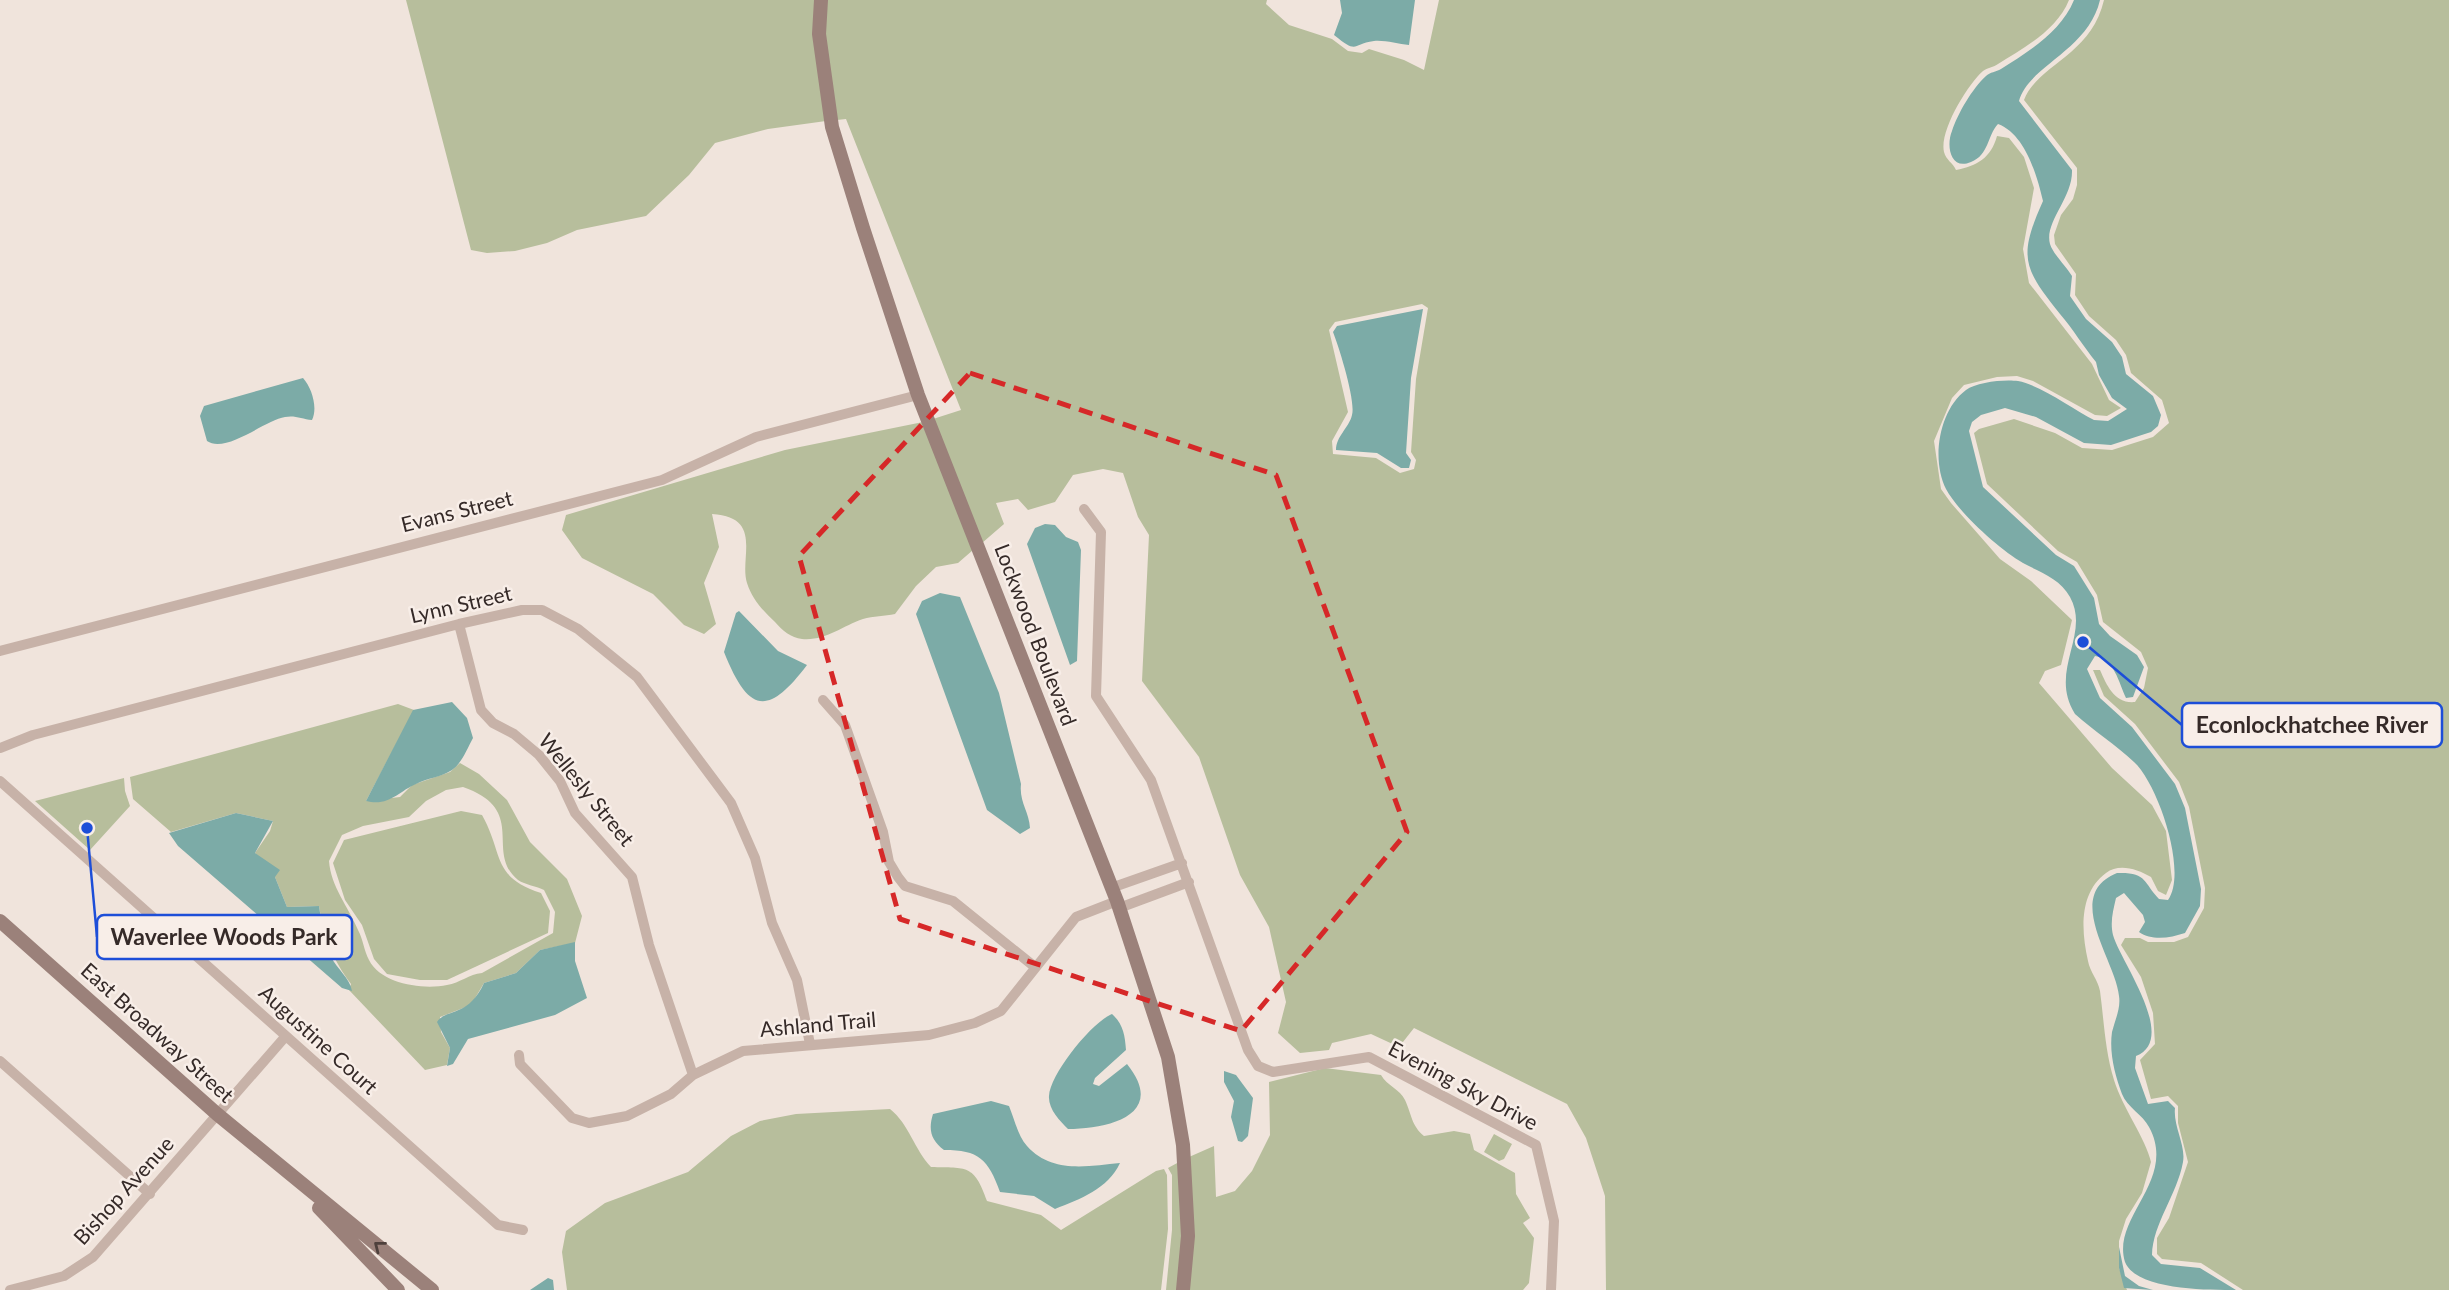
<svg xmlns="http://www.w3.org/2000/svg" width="2449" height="1290" font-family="Lato,sans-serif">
<rect width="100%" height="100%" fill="#f0e4dc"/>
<path fill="#b7be9c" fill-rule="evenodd" d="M 406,0 L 815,0 L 826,121 L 768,129 L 715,143 L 689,175 L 646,216 L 577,230 L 547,243 L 515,251 L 487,253 L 471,250 Z
M 826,0 L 1267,0 L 1266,4 L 1289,25 L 1332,39 L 1348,51 L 1362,53 L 1369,49 L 1404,60 L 1424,70 L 1439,0 L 2069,0 C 2057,30 2024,48 1998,64 C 1994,67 1987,68 1983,71 C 1968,84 1939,131 1944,152 C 1946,160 1953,163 1956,170 C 1977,166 1991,158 1997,136 L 2009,138 L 2024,157 L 2034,188 L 2023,249 L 2029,283 L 2092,364 L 2109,400 L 2121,408 L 2107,416 L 2095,415 L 2033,381 L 2017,376 L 1997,377 L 1964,385 L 1952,398 L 1934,441 L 1941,489 L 1951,503 L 2000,559 L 2031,581 L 2072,620 L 2061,665 L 2045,671 L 2039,683 L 2112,768 L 2152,805 L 2166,831 L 2172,880 L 2166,895 L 2158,891 L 2151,877 C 2137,869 2119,863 2106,873 C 2079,893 2081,930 2088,961 C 2090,972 2098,980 2100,991 C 2104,1021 2105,1051 2114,1080 C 2122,1107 2146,1139 2151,1162 L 2142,1193 L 2126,1219 L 2119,1241 L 2119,1268 L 2127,1290 L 1606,1290 L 1605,1196 L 1586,1138 L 1567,1104 L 1414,1028 L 1399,1047 L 1371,1034 L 1332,1043 L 1329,1050 L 1300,1053 L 1278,1033 L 1286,1002 L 1269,927 L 1240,875 L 1199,757 L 1142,681 L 1149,535 L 1138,517 L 1123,473 L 1103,469 L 1073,475 L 1055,502 L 1028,510 L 1018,499 L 996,503 L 1004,524 L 982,543 L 933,419 L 961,410 L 846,119 L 837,120 L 824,34 ZM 1422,304 L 1428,308 L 1416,379 L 1411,452 L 1416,460 L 1414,469 L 1400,473 L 1376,458 L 1333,454 L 1332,441 L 1348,412 L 1329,330 L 1335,322 Z
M 2104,0 L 2449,0 L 2449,1290 L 2243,1290 L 2201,1263 L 2162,1259 L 2157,1254 L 2157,1238 L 2169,1218 L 2188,1162 L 2178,1123 L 2178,1106 L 2168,1096 L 2151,1099 L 2140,1060 L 2155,1044 L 2153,1013 L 2141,977 L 2121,945 L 2125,938 L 2140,938 L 2148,942 L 2174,942 L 2188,937 L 2204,908 L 2205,888 L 2189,807 L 2179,782 L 2135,724 L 2104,696 L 2093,670 L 2100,670 C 2107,686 2115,704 2135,702 L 2144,688 L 2148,668 L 2141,652 L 2103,622 L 2097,595 L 2077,562 L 2058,551 L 1987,484 L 1974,433 L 1979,429 L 2014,419 L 2055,433 L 2082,448 L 2112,450 L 2153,437 L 2169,423 L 2162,400 L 2131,373 L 2126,355 L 2116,340 L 2089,316 L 2075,295 L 2076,274 L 2055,244 L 2054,235 L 2061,215 L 2073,199 L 2077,185 L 2077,168 L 2024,100 C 2038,64 2091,56 2104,0 Z
M 923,422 L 973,550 L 958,563 L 936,567 L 916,586 L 895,614 C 885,616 873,616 863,619 C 842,626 826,641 802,639 C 791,638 782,630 775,622 C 763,611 752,599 747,583 C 739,558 764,517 712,514 L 719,547 L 704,583 L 716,624 L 704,634 L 684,625 L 653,594 L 582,558 L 562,530 L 566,515 L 785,450 Z
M 398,704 L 414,710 L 366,801 L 400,797 L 412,785 L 450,772 L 460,763 L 479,774 L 507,800 L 530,842 L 567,879 L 582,916 L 575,943 L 540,950 L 516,973 L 484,983 L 471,1005 L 440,1017 L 441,1032 L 450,1048 L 447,1065 L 425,1070 L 349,990 L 351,984 C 332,958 324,938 319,906 L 287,907 L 275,877 L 255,853 L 270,831 L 273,821 L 236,813 L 171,832 L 133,799 L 130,777 ZM 463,787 C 529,810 484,852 518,880 C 525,885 537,886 544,890 L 555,912 L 553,933 L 482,973 C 469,974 460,983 447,985 C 423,990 381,984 369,960 C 364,951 363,939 358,930 C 348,906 331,887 329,861 L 342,835 L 363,826 L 409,817 L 426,801 L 446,790 Z
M 124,778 L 125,791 L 130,806 L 90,850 L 35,801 Z
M 461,811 L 482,815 C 504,854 491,877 541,893 L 550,911 L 548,933 L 447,980 L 420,980 L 387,974 L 374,959 L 362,925 L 345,900 L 333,863 L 344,840 Z
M 1325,1068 L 1381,1075 C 1387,1086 1400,1089 1405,1100 C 1412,1115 1411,1125 1424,1136 L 1454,1131 L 1470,1134 L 1474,1150 L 1515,1173 L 1516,1194 L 1530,1218 L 1523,1223 L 1534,1238 L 1529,1283 L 1523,1290 L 1188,1290 L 1189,1157 L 1214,1146 L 1216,1197 L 1235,1191 L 1252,1171 L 1270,1135 L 1269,1082 Z
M 890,1109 C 909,1124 914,1149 931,1167 C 967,1168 974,1164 987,1201 L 1041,1215 L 1061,1230 L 1156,1171 L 1164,1169 L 1167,1175 L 1168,1229 L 1161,1290 L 567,1290 L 562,1252 L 566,1231 L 605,1203 L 688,1172 L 731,1136 L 760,1121 L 796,1114 Z
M 1494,1134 L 1512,1144 L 1504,1159 L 1499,1161 L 1484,1152 Z
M 1179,1162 L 1182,1235 L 1177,1290 L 1166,1290 L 1172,1230 L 1172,1175 L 1168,1168 Z"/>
<path fill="#7caba7" d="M 1340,0 L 1415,0 L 1409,45 C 1398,44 1385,40 1374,41 C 1351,44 1359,55 1334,35 L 1342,13 Z
M 2074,0 L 2100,0 C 2088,51 2028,66 2019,101 L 2072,170 C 2073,198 2044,222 2050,244 C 2053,254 2066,266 2072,276 L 2070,296 L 2086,319 L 2112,342 L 2122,357 L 2126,374 L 2153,396 L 2161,415 L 2158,426 L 2151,432 L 2111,445 L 2084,443 L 2036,417 L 2005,408 L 1981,415 L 1972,422 L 1969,431 L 1983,487 L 2056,555 L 2074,566 L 2094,598 L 2099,624 L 2110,636 L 2137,655 L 2144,667 L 2133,697 L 2126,698 C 2119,683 2114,658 2095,656 L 2087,669 L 2100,698 L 2132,727 L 2175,784 L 2185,808 L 2201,889 L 2200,906 L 2185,933 C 2170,938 2152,941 2139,932 L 2145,922 L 2143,915 L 2124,893 L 2116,898 C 2113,911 2110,922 2113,935 C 2120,961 2179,1039 2136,1056 L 2135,1068 L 2148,1104 L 2168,1101 L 2175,1108 C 2173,1126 2186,1145 2183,1162 C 2177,1195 2153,1223 2152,1255 L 2161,1264 L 2200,1268 L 2236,1290 C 2206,1290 2136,1290 2125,1262 C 2111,1217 2178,1180 2149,1127 C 2143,1115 2127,1107 2122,1094 C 2115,1075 2109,1053 2112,1032 C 2115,1020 2121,1008 2119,996 C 2116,961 2062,895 2117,873 C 2147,872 2143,882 2159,899 L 2168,900 C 2188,872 2158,784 2134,762 C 2116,745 2094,731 2075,714 C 2048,671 2091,635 2070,597 C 2060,578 2039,572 2023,563 C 1999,549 1959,513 1946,489 C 1931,460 1939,410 1966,390 C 1976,382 2005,379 2018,381 C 2040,385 2073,409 2094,420 L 2108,421 L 2127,409 L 2112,398 L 2099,375 L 2096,362 C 2083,346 2073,329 2060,314 C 2023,268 2018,257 2043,201 C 2037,175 2025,134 1998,124 C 1987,136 1989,155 1971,162 C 1950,171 1946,145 1952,131 C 1958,113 1972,89 1986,76 C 1990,72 1996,72 2001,69 C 2029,51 2061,32 2074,0 Z
M 1423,309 L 1411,378 L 1406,453 L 1411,460 L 1409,468 L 1401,468 L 1377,453 L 1336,450 C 1336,436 1349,428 1352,415 C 1356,401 1339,347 1333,332 L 1337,326 Z
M 303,378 C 312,388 318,408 312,420 C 302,419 295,415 285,417 C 265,420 226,454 207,441 L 200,416 L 204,406 Z
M 1045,524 L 1055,525 L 1066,537 L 1078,542 L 1081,550 L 1077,661 L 1070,665 L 1027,544 L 1035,528 Z
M 940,593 L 960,597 L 999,693 L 1021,784 C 1019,802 1029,811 1030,828 L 1020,834 L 987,810 L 916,614 L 922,601 Z
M 739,611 L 778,651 L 807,665 C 767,718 748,712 724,652 L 736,613 Z
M 452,702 L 467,718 L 473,738 C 467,749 462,763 452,770 C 442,777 427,778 416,784 C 399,791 389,807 366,801 L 413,710 Z
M 236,813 L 273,821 L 255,853 L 280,870 L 275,877 L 287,907 L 319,906 C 322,924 323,941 331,957 C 337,969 350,978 352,991 L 342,988 L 178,846 L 169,833 Z
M 575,942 L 575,961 L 587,998 L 555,1015 L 468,1039 L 453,1064 L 447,1066 L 450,1048 L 437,1022 C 446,1008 468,1018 484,983 L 516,973 L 540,950 Z
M 1112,1014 C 1123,1024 1125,1035 1126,1050 L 1095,1078 L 1093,1084 L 1099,1086 L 1127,1064 C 1168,1115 1108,1129 1068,1129 C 1060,1121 1048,1109 1049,1096 C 1050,1074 1092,1022 1112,1014 Z
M 1224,1071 L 1236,1075 L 1253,1098 L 1248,1136 L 1242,1142 L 1238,1141 L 1231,1117 L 1234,1101 L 1224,1082 Z
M 991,1101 L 1009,1106 C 1014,1118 1018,1136 1027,1146 C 1052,1174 1088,1166 1120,1163 C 1108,1189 1080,1199 1055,1209 L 1034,1196 L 1000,1192 C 988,1159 979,1150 944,1150 C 931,1140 928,1130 933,1114 Z
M 2119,1247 L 2125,1276 L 2139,1286 L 2153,1290 L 2124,1288 L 2119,1268 Z
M 548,1278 L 553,1280 L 554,1290 L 530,1290 Z"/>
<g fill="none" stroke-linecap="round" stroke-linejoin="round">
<path stroke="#c7b2a8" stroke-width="10" d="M 1084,509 L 1101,532 L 1096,696 L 1151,780 L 1248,1050 L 1258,1066 L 1273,1072 L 1369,1057 L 1536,1145 L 1554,1221 L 1551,1290
M 459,624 L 481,710 L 493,723 L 514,734 L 539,755 L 560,781 L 575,813 L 632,877 L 649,945 L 693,1075
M 0,651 L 662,480 L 756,437 L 918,395
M 823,700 L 845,725 L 883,832 L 889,862 L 898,877 L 905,886 L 953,901 L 1035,967
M 0,748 L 33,735 L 459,624 L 522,610 L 542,610 L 578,629 L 637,677 L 731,803 L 755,858 L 772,923 L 797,980 L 810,1044
M 0,781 L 498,1225 L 523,1230
M 1111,888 L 1182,863
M 1119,908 L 1189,882
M 519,1055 L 520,1064 L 572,1118 L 589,1123 L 627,1116 L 671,1094 L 693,1075 L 743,1051 L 929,1035 L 975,1023 L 1001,1011 L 1076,917 L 1117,901
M 0,1061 L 150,1194
M 10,1290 L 64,1276 L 93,1257 L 285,1037"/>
<path stroke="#9b817a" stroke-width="14" d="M 821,0 L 819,34 L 832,127 L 863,228 L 918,395 L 1117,901 L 1168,1057 L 1183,1145 L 1188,1236 L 1183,1290
M 0,921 L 217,1114 L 432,1290
M 319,1208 L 398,1290"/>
</g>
<defs><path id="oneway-chevron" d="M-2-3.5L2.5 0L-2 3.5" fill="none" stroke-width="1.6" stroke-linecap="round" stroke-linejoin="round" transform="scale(1.75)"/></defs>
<use stroke="#4e403c" href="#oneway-chevron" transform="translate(379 1246) rotate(-142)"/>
<path fill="none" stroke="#d62828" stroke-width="5" stroke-dasharray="14 9" stroke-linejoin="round" d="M 970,373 L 1276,475 L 1407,832 L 1241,1031 L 900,919 L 799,556 Z"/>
<g text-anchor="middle" stroke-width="5" stroke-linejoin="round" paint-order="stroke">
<g font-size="21" fill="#352a28" stroke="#f8eee8">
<text transform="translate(457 512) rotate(-14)" y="7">Evans Street</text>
<text transform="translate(461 605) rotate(-13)" y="7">Lynn Street</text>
<text transform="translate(1035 635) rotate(69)" y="7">Lockwood Boulevard</text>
<text transform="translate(586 790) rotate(51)" y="7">Wellesly Street</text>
<text transform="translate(818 1025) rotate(-5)" y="7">Ashland Trail</text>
<text transform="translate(157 1033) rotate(42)" y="7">East Broadway Street</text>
<text transform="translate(318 1040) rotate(42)" y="7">Augustine Court</text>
<text transform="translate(1463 1086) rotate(28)" y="7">Evening Sky Drive</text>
<text transform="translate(124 1191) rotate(-48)" y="7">Bishop Avenue</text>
</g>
</g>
<path fill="none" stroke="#1d4ed8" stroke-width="2.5" d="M2083 642L2182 725M87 828L97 937"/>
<g fill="#1d4ed8" stroke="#f8eee8" stroke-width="2.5">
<circle cx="2083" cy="642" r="7"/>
<circle cx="87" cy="828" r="7"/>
</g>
<g fill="#f8eee8" stroke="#1d4ed8" stroke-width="2.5">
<rect x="2182" y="703" width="260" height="44" rx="7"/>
<rect x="97" y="915" width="255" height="44" rx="7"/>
</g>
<g font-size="23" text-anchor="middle" font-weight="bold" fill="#352a28">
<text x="2312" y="733">Econlockhatchee River</text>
<text x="224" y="945">Waverlee Woods Park</text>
</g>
</svg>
